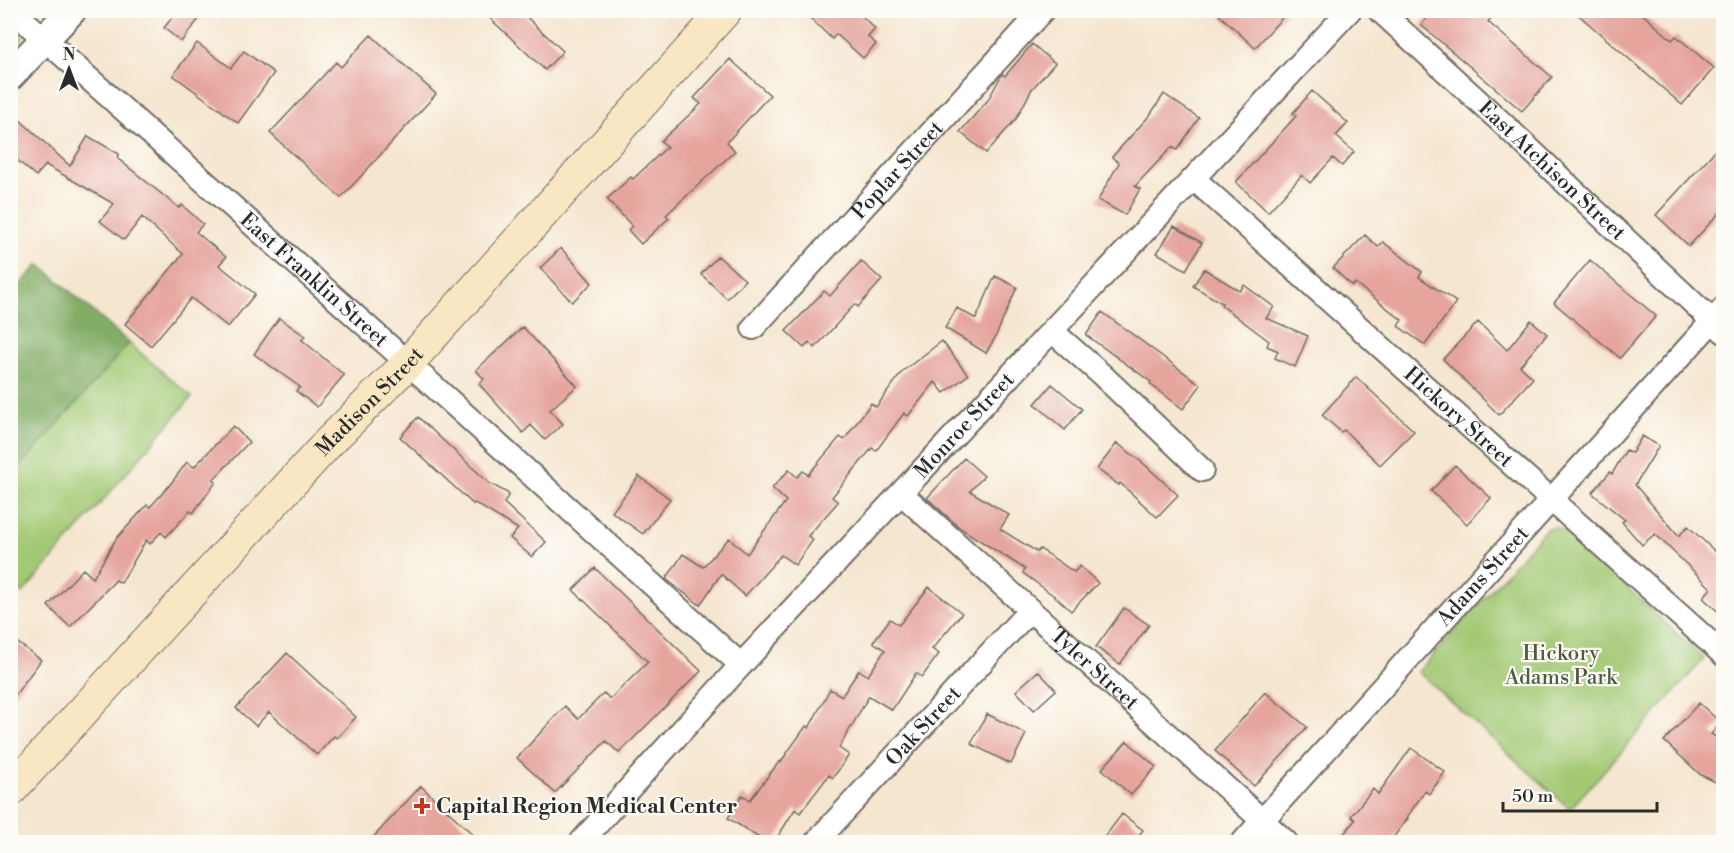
<svg xmlns="http://www.w3.org/2000/svg" width="1734" height="853" font-family="'Libre Bodoni',serif">
<rect width="100%" height="100%" fill="#fdfcf7"/>
<filter id="ink" filterUnits="userSpaceOnUse"><feTurbulence type="fractalNoise" baseFrequency=".0167" numOctaves="2"/><feDisplacementMap in="SourceGraphic" scale="12" xChannelSelector="R" yChannelSelector="G"/><feConvolveMatrix kernelMatrix="1 2 1 2 8 2 1 2 1" color-interpolation-filters="sRGB"/></filter>
<filter id="wash" filterUnits="userSpaceOnUse"><feTurbulence type="fractalNoise" baseFrequency=".008" numOctaves="4" result="noise"/><feDisplacementMap in="SourceGraphic" scale="24" xChannelSelector="R" yChannelSelector="G"/><feGaussianBlur stdDeviation="1.35" result="paint"/><feColorMatrix in="noise" values="0 0 0 0 0 0 0 0 0 0 0 0 0 0 0 0 0 1.4 0 .05"/><feComposite in="paint" operator="in"/></filter>
<g filter="url(#wash)">
<rect width="100%" height="100%" fill="#f5e6cf"/>
<path fill="#a3c974" stroke="#677a50" stroke-width="1.5" d="M 10,17 L 23,28 L 23,38 L 11,52 Z
M 129,343 L 192,397 L 23,593 L 11,583 L 11,477 Z
M 1555,527 L 1567,532 L 1704,659 L 1570,809 L 1418,672 L 1546,529 Z"/>
<path fill="#82ad66" stroke="#566c48" stroke-width="1.5" d="M 39,264 L 129,343 L 11,477 L 11,295 Z"/>
<g id="blocks">
<path fill="#e5a59d" d="M 178,10 L 206,10 L 181,42 L 164,28 Z
M 481,10 L 519,10 L 563,51 L 545,70 Z
M 802,10 L 856,10 L 875,29 L 868,37 L 876,44 L 863,58 L 836,34 L 832,39 Z
M 1214,10 L 1289,10 L 1255,48 Z
M 1434,10 L 1482,10 L 1491,18 L 1488,22 L 1552,77 L 1522,111 L 1421,25 Z
M 1573,10 L 1638,10 L 1672,40 L 1676,36 L 1714,68 L 1682,105 Z
M 371,35 L 436,94 L 341,198 L 270,133 L 336,62 L 341,67 Z
M 197,43 L 231,68 L 244,51 L 274,73 L 238,123 L 173,75 Z
M 1032,44 L 1055,63 L 1032,89 L 1016,119 L 986,153 L 960,132 L 988,100 L 1001,76 L 1002,74 L 1005,76 Z
M 730,59 L 770,95 L 727,142 L 735,151 L 666,215 L 669,218 L 641,244 L 628,230 L 632,226 L 607,199 L 631,177 L 633,179 L 667,147 L 661,141 L 701,104 L 694,98 Z
M 1312,91 L 1348,123 L 1336,136 L 1354,152 L 1342,166 L 1333,158 L 1310,183 L 1302,175 L 1268,212 L 1236,182 L 1296,116 L 1293,113 Z
M 1164,94 L 1199,118 L 1177,150 L 1172,147 L 1135,186 L 1140,189 L 1125,215 L 1098,200 L 1119,163 L 1112,157 L 1150,115 Z
M 19,119 L 70,166 L 88,136 L 119,154 L 117,158 L 179,208 L 182,205 L 203,224 L 196,232 L 226,257 L 219,265 L 255,294 L 228,327 L 191,298 L 151,346 L 125,324 L 183,254 L 142,217 L 124,240 L 100,221 L 114,204 L 46,165 L 36,176 L 10,154 L 10,128 Z
M 1724,141 L 1724,208 L 1689,246 L 1656,215 Z
M 1174,226 L 1202,243 L 1186,270 L 1157,253 Z
M 1365,235 L 1378,247 L 1383,242 L 1422,272 L 1419,277 L 1456,302 L 1425,345 L 1398,326 L 1402,320 L 1355,283 L 1352,286 L 1333,268 Z
M 561,248 L 592,283 L 572,302 L 540,268 Z
M 718,256 L 745,280 L 727,299 L 701,274 Z
M 1590,260 L 1656,316 L 1620,358 L 1554,303 Z
M 861,261 L 882,280 L 858,307 L 855,304 L 815,348 L 809,342 L 804,348 L 786,331 L 824,291 L 830,296 Z
M 1204,269 L 1240,291 L 1244,285 L 1274,307 L 1266,318 L 1308,336 L 1295,367 L 1275,358 L 1278,351 L 1267,346 L 1269,341 L 1221,305 L 1222,303 L 1193,286 Z
M 995,276 L 1017,287 L 995,338 L 986,353 L 945,328 L 957,308 L 976,319 Z
M 1102,312 L 1201,385 L 1183,409 L 1150,384 L 1151,382 L 1086,335 Z
M 279,318 L 305,336 L 302,340 L 344,375 L 317,407 L 296,391 L 300,387 L 254,354 Z
M 1531,320 L 1547,334 L 1520,366 L 1533,378 L 1499,415 L 1443,359 L 1478,322 L 1507,350 Z
M 523,327 L 577,386 L 550,410 L 563,424 L 545,440 L 531,425 L 523,433 L 479,384 L 484,379 L 476,370 Z
M 942,341 L 968,375 L 944,393 L 935,382 L 908,416 L 904,413 L 876,451 L 872,448 L 832,497 L 838,502 L 808,536 L 813,540 L 795,565 L 781,555 L 745,596 L 721,574 L 700,605 L 666,579 L 683,554 L 703,567 L 729,538 L 747,554 L 786,501 L 772,488 L 789,470 L 797,477 L 803,471 L 808,475 L 840,437 L 844,440 L 871,403 L 876,407 L 903,371 Z
M 1356,377 L 1414,431 L 1380,465 L 1344,430 L 1341,432 L 1322,415 Z
M 1052,384 L 1082,409 L 1065,430 L 1035,404 Z
M 418,417 L 489,483 L 509,494 L 504,503 L 546,542 L 532,557 L 510,538 L 518,529 L 475,503 L 473,504 L 400,437 Z
M 233,426 L 249,442 L 213,480 L 216,482 L 193,513 L 190,511 L 166,537 L 161,532 L 150,544 L 146,540 L 121,583 L 116,580 L 70,627 L 48,606 L 83,569 L 93,578 L 116,539 L 147,505 L 150,507 L 169,486 L 187,462 L 194,467 Z
M 1642,436 L 1659,446 L 1635,485 L 1679,536 L 1688,526 L 1724,560 L 1724,617 L 1703,598 L 1711,588 L 1655,534 L 1642,545 L 1622,522 L 1625,520 L 1592,493 L 1610,472 L 1612,474 L 1626,450 L 1632,453 Z
M 1117,443 L 1143,463 L 1178,495 L 1157,517 L 1120,483 L 1119,485 L 1097,469 Z
M 964,458 L 984,476 L 970,491 L 1009,515 L 1000,529 L 1037,552 L 1040,549 L 1074,572 L 1080,566 L 1098,583 L 1071,611 L 1057,598 L 1023,573 L 1025,569 L 960,528 L 927,498 Z
M 1455,465 L 1491,498 L 1467,524 L 1431,491 Z
M 639,476 L 670,499 L 643,534 L 612,512 Z
M 595,568 L 701,671 L 619,753 L 606,741 L 555,793 L 517,758 L 565,706 L 578,719 L 604,693 L 610,699 L 648,662 L 573,590 Z
M 929,587 L 962,613 L 932,649 L 939,654 L 922,677 L 916,673 L 892,710 L 869,696 L 839,748 L 849,755 L 833,778 L 829,775 L 800,813 L 795,809 L 774,843 L 767,843 L 728,818 L 742,795 L 750,800 L 779,762 L 780,763 L 806,726 L 809,728 L 830,689 L 842,696 L 859,670 L 868,676 L 885,650 L 873,642 L 890,619 L 899,625 Z
M 1124,608 L 1149,625 L 1120,664 L 1096,647 Z
M 10,637 L 41,660 L 10,702 Z
M 287,653 L 356,717 L 337,738 L 334,736 L 317,755 L 269,712 L 256,726 L 236,708 Z
M 1038,671 L 1056,690 L 1034,710 L 1016,691 Z
M 1265,692 L 1307,727 L 1289,748 L 1254,786 L 1215,751 Z
M 1699,703 L 1721,723 L 1711,734 L 1724,741 L 1724,786 L 1701,775 L 1664,741 Z
M 987,714 L 1026,734 L 1011,764 L 971,744 Z
M 1127,741 L 1156,767 L 1131,795 L 1102,769 Z
M 1411,748 L 1445,772 L 1429,794 L 1425,791 L 1407,817 L 1408,818 L 1389,843 L 1337,843 L 1355,820 L 1351,816 L 1373,789 L 1378,794 Z
M 421,786 L 482,843 L 368,843 Z
M 1122,814 L 1143,830 L 1133,843 L 1100,843 Z"/>
</g>
</g>
<g filter="url(#ink)">
<use href="#blocks" fill-opacity="0" stroke="#726c64" stroke-width="1.5"/>
<g fill="none" stroke-linecap="round" stroke-linejoin="round">
<defs>
<g id="minor">
<path id="s1" d="M 12,10 L 408,363 L 741,665"/>
<path id="s2" d="M 1379,10 L 1500,121 L 1724,332"/>
<path id="s3" d="M 1194,179 L 1724,655"/>
<path id="s4" d="M 753,328 L 1043,10"/>
<path d="M 1053,332 L 1102,375 L 1202,470"/>
<path id="s5" d="M 902,494 L 1286,842"/>
<path id="s6" d="M 581,842 L 741,665 L 1350,10"/>
<path id="s7" d="M 816,842 L 1030,610"/>
<path id="s8" d="M 1243,842 L 1724,308"/>
</g>
<path id="tertiary" d="M 10,76 L 72,10"/>
<g id="secondary">
<path id="s9" d="M 10,791 L 328,443 L 408,363 L 726,10"/>
</g>
</defs>
<use href="#minor" stroke="#726c64" stroke-width="26"/>
<use href="#tertiary" stroke="#726c64" stroke-width="32"/>
<use href="#secondary" stroke="#726c64" stroke-width="34"/>
<use href="#minor" stroke="#fff" stroke-width="22"/>
<use href="#tertiary" stroke="#fff" stroke-width="28"/>
<use href="#secondary" stroke="#f9e7c3" stroke-width="32"/>
</g>
</g>
<path fill="#c8321e" stroke="#fdfcf7" stroke-width="2" d="M419 797h6v6h6v6h-6v6h-6v-6h-6v-6h6z"/>
<g text-anchor="middle" stroke-width="4.5" stroke-linejoin="round" paint-order="stroke">
<g font-size="21" fill="#2b2b2b" stroke="#fdfcf7">
<text dy="7" stroke="none"><textPath href="#s4" startOffset="214">Poplar Street</textPath></text>
<text dy="7" stroke="none"><textPath href="#s2" startOffset="236">East Atchison Street</textPath></text>
<text dy="7" stroke="none"><textPath href="#s1" startOffset="405">East Franklin Street</textPath></text>
<text dy="7" stroke="none"><textPath href="#s9" startOffset="530">Madison Street</textPath></text>
<text dy="7" stroke="none"><textPath href="#s3" startOffset="356">Hickory Street</textPath></text>
<text dy="7" stroke="none"><textPath href="#s6" startOffset="566">Monroe Street</textPath></text>
<text dy="7" stroke="none"><textPath href="#s8" startOffset="358">Adams Street</textPath></text>
<text dy="7" stroke="none"><textPath href="#s5" startOffset="260">Tyler Street</textPath></text>
<text dy="7" stroke="none"><textPath href="#s7" startOffset="158">Oak Street</textPath></text>
</g>
<g font-size="21" fill="#4f5a41" stroke="#fdfcf7">
<text x="1561" y="660">Hickory<tspan x="1561" dy="24">Adams Park</tspan></text>
</g>
<g font-size="21" font-weight="bold" fill="#2b2b2b" stroke="#fdfcf7" text-anchor="start">
<text x="436" y="813">Capital Region Medical Center</text>
</g>
</g>
<rect width="1734" height="853" fill="none" stroke="#fdfcf7" stroke-width="36"/>
<g transform="translate(69 69)" stroke="#fdfcf7" stroke-width="4.5" paint-order="stroke">
<path d="M0-4.5L10 22L0 15L-10 22Z" fill="#2b2b2b"/>
<text y="-9" font-size="16" font-weight="bold" text-anchor="middle" fill="#2b2b2b">N</text>
</g>
<path d="M1503 802v9h154v-9" fill="none" stroke="#2b2b2b" stroke-width="3"/>
<text x="1512" y="802" font-size="18" fill="#2b2b2b" stroke="#fdfcf7" stroke-width="4.5" paint-order="stroke">50 m</text>
</svg>
